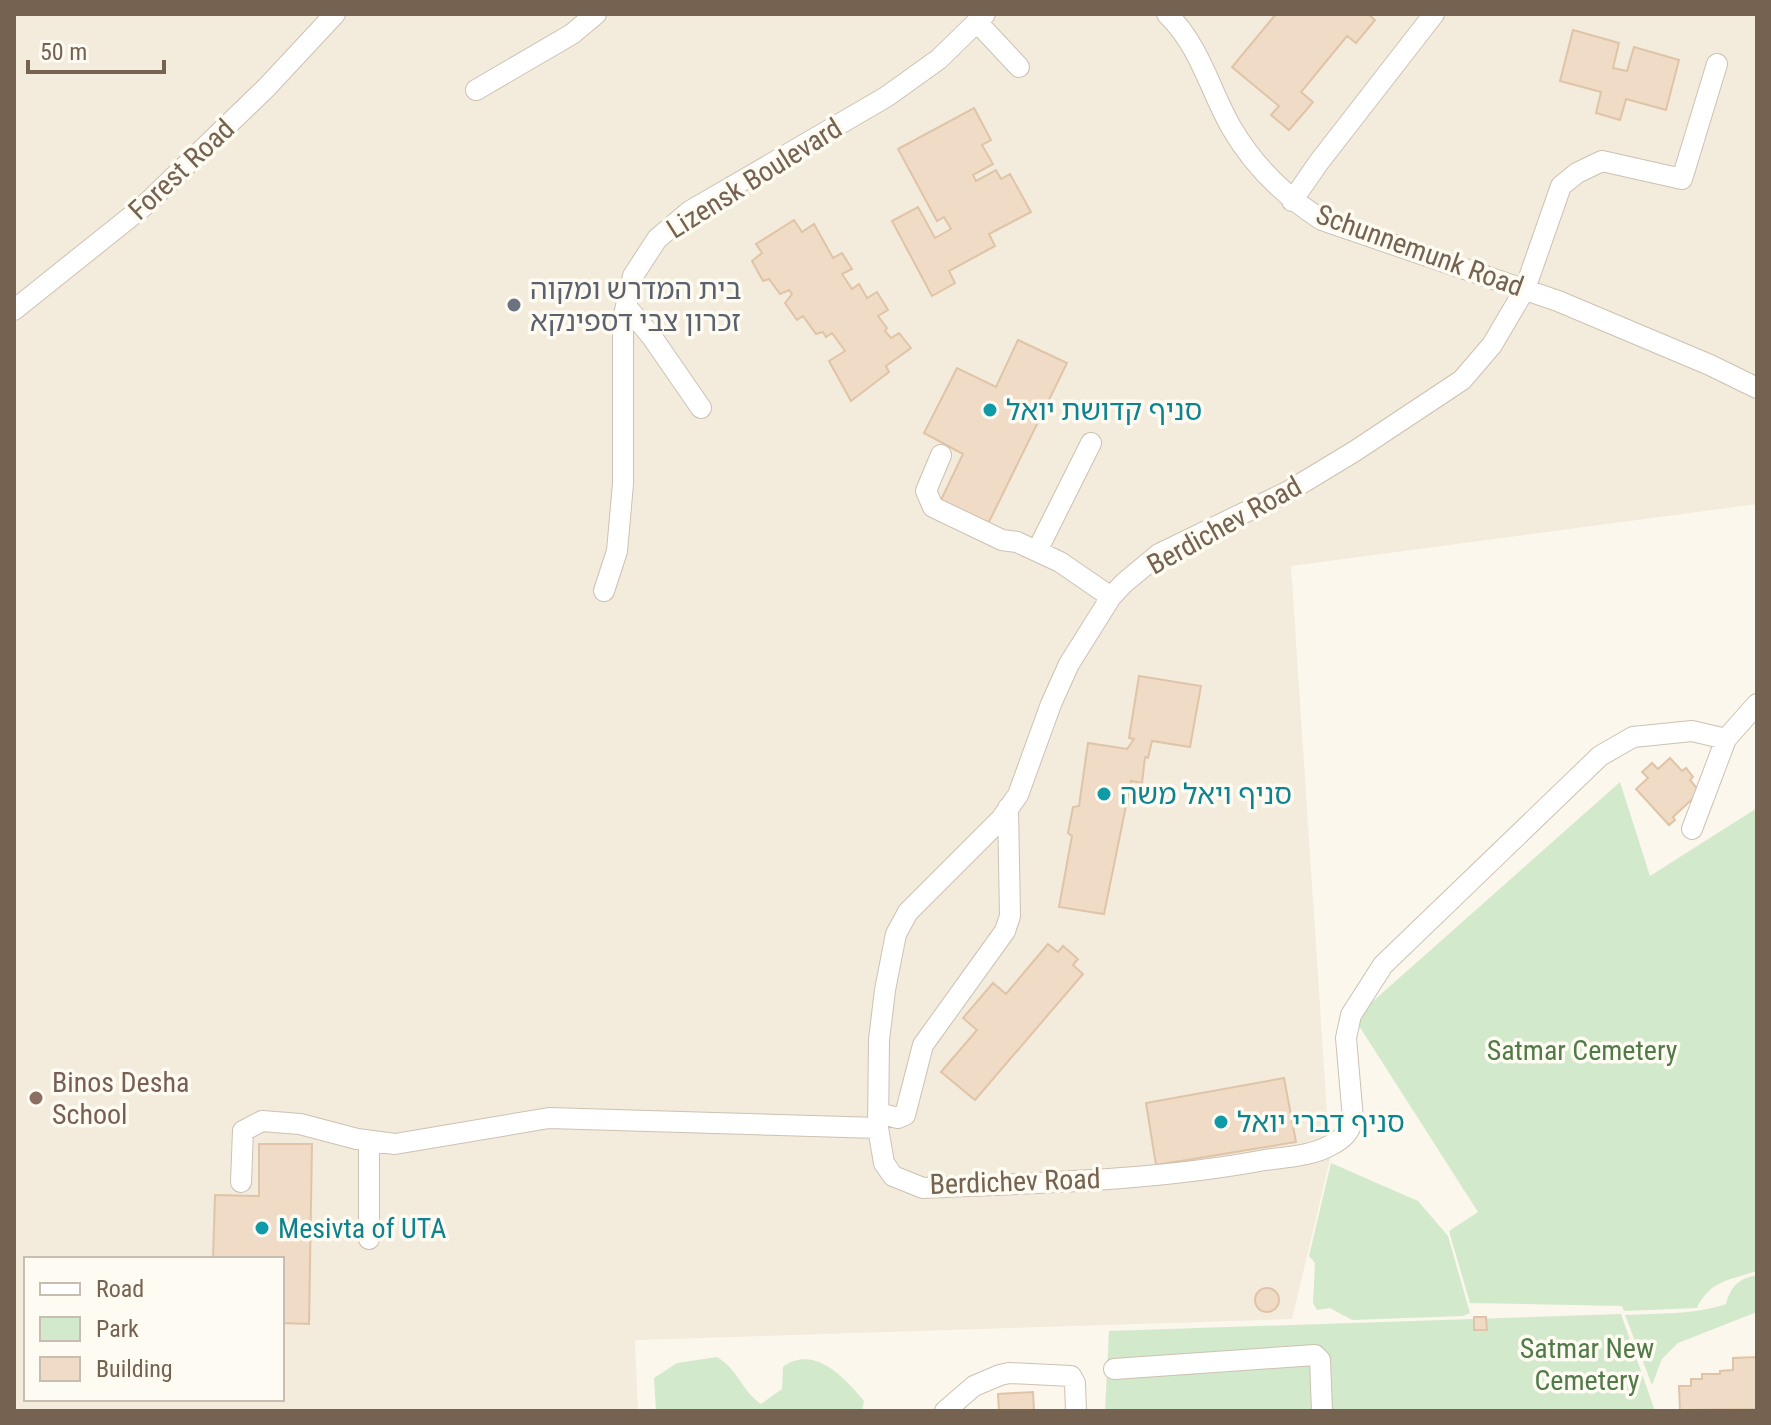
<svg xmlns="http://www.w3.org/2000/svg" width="1771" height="1425" font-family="'Roboto Condensed','Noto Sans Hebrew',sans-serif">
<rect width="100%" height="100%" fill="#fbf7ec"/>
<path fill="#f3ebdb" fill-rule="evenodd" d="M 14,14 L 1757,14 L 1757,504 L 1291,566 L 1330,1159 L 1292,1319 L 635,1340 L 638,1411 L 14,1411 ZM 26,1259 L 282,1259 L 282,1399 L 26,1399 Z"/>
<path fill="#d3e9cb" d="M 1620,782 L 1650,876 L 1757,808 L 1757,1271 C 1730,1280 1710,1280 1697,1308 L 1624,1311 L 1622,1306 L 1470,1303 L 1449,1231 L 1478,1212 L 1354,1018 Z
M 1331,1163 L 1418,1201 L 1448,1236 L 1470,1313 L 1463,1316 L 1352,1320 L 1330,1308 L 1317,1310 L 1313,1303 L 1315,1263 L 1309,1256 Z
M 1757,1275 L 1757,1312 L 1678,1343 L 1662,1359 L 1652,1385 L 1625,1315 C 1659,1313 1694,1315 1726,1304 C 1731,1286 1738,1279 1757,1275 Z
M 1621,1314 L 1655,1411 L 1105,1411 L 1109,1331 Z
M 717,1357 C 739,1370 740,1389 761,1404 L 782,1389 L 783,1367 C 814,1344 845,1378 864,1401 L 862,1411 L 656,1411 L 654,1378 L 677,1363 Z"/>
<path fill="#efdbc6" stroke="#e0c4a7" stroke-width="2" d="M 1276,14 L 1368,14 L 1375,20 L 1356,43 L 1347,36 L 1301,92 L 1313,102 L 1289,130 L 1271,115 L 1279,106 L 1232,67 Z
M 1573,30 L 1619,43 L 1613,68 L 1627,71 L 1634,47 L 1679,60 L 1666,110 L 1626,99 L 1620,120 L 1596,113 L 1601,92 L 1560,81 Z
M 974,108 L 991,140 L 982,145 L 993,164 L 973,175 L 976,181 L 996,170 L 1001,179 L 1010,174 L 1031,212 L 989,234 L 995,246 L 949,271 L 955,283 L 932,296 L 892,221 L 918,207 L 935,238 L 951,229 L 944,217 L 937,221 L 898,149 Z
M 794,220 L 802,232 L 814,224 L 833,258 L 842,253 L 852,269 L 842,274 L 852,289 L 859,284 L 867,298 L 877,292 L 888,310 L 878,316 L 887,328 L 885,331 L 891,338 L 899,333 L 911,348 L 886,366 L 889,372 L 851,401 L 829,361 L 845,351 L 832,333 L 826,337 L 823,332 L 816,334 L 803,316 L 797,320 L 785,303 L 792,294 L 789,290 L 780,294 L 769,279 L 763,281 L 752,261 L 762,253 L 756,244 Z
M 1018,340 L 1067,363 L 988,524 L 941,500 L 963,454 L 924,433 L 957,368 L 996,387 Z
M 1139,676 L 1201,686 L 1190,747 L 1152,741 L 1148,758 L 1145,757 L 1142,783 L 1131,781 L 1104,914 L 1059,907 L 1072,836 L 1068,833 L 1073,807 L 1079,806 L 1088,743 L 1127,749 L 1134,739 L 1129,738 Z
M 1670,758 L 1682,771 L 1686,768 L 1693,777 L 1690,780 L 1700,792 L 1673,817 L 1675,820 L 1669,825 L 1636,789 L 1648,778 L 1642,772 L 1652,763 L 1658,769 Z
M 1048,944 L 1058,952 L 1063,946 L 1078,959 L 1073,965 L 1083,974 L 975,1100 L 941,1072 L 977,1030 L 963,1018 L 993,983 L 1006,994 Z
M 1284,1078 L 1296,1142 L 1156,1165 L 1146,1103 Z
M 259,1144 L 312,1144 L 309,1324 L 282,1323 L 282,1259 L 213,1259 L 215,1195 L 259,1196 Z
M1255 1300a12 12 0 1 1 24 0a12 12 0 1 1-24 0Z
M 1474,1317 L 1486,1317 L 1487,1330 L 1474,1330 Z
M 1757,1357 L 1756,1409 L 1680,1410 L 1679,1386 L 1691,1386 L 1691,1379 L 1702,1379 L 1702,1374 L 1720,1374 L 1720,1371 L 1733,1370 L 1733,1358 Z
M 1033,1392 L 1034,1411 L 999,1411 L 998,1394 Z"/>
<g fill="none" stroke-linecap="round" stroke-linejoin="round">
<defs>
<path id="minor" d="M 1167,14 C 1200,46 1209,88 1231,127 C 1253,165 1286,197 1322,220 L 1558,301 L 1710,365 L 1757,388
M 977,22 L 1019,67
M 1717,64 L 1682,179 L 1602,161 L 1577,173 L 1561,186 L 1525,289 L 1492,345 L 1462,380 L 1355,451 L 1289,491 L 1159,554 L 1124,583 L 1111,597 L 1069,664 L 1051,704 L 1018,795 L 1001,819 L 908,912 L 896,934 L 885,990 L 879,1040 L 878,1128 L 884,1163 L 893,1176 L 923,1188 C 1037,1183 1153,1181 1265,1160 C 1287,1157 1312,1156 1331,1145 C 1343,1139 1350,1132 1353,1119 L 1346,1038 L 1351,1015 L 1383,965 L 1600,756 L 1633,737 L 1692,731 L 1726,739 L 1757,704
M 476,90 L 572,34 L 596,14
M 1292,201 L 1319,162 L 1434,14
M 626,306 L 652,337 L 701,408
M 14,310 L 144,206 L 267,87 L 335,14
M 941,455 L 926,491 L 933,507 L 1002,540 L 1017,542 L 1060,562 L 1111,597
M 1037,551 L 1091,443
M 604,591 L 617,551 L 623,484 L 623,319 L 633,276 L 657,239 L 690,211 L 886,97 L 939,59 L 985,14
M 1692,829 L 1726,739
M 878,1113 L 898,1118 L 905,1115 L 923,1045 L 1005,931 L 1010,916 L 1008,808
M 369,1141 L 369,1239
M 241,1182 L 243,1131 L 262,1121 L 300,1124 L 357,1139 L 395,1144 L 549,1118 L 878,1128
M 1114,1369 L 1315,1355 L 1320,1360 L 1322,1411
M 945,1411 L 974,1386 L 1000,1375 L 1009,1373 L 1071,1376 L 1075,1383 L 1076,1411"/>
</defs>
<use href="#minor" stroke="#cdc1b2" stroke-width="22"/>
<use href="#minor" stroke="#fff" stroke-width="20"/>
</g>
<circle fill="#6b7280" stroke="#fefbf2" stroke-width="3" cx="514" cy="305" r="8"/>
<g fill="#0f9aa8" stroke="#fefbf2" stroke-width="3">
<circle cx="990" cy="410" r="8"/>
<circle cx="1104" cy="794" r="8"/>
<circle cx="1221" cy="1122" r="8"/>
<circle cx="262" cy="1228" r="8"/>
</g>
<circle fill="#8d6e63" stroke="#fefbf2" stroke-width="3" cx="36" cy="1098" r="8"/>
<g text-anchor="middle" stroke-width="7" stroke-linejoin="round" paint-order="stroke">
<g font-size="28" fill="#756250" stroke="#fefbf2">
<text transform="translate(181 169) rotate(-43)" y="10">Forest Road</text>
<text transform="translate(754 178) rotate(-32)" y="10">Lizensk Boulevard</text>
<text transform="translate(1420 250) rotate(20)" y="10">Schunnemunk Road</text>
<text transform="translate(1224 525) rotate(-29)" y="10">Berdichev Road</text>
<text transform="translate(1015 1181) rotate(-2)" y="10">Berdichev Road</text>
</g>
<g font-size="28" fill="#5b616d" stroke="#fefbf2" text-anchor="start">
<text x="530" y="299">בית המדרש ומקוה<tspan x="530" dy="32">זכרון צבי דספינקא</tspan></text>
</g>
<g font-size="28" fill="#0d838f" stroke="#fefbf2" text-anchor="start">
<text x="1006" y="420">סניף קדושת יואל</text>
<text x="1120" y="804">סניף ויאל משה</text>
<text x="1237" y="1132">סניף דברי יואל</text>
<text x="278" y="1238">Mesivta of UTA</text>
</g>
<g font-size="28" fill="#517a49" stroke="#fefbf2">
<text x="1582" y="1060">Satmar Cemetery</text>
<text x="1587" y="1358">Satmar New<tspan x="1587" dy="32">Cemetery</tspan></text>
</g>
<g font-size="28" fill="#785e54" stroke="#fefbf2" text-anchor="start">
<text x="52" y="1092">Binos Desha<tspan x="52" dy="32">School</tspan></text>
</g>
</g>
<rect width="1771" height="1425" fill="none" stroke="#756250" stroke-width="32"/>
<rect x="24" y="1257" width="260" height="144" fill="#fefbf2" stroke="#c7beb1" stroke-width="2"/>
<rect x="40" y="1283" width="40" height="12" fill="#ffffff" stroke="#c7beb1" stroke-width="2"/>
<text x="96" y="1297" font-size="24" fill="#756250">Road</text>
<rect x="40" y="1317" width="40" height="24" fill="#d3e9cb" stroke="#c7beb1" stroke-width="2"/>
<text x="96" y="1337" font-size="24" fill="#756250">Park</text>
<rect x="40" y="1357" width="40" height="24" fill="#efdbc6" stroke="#c7beb1" stroke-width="2"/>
<text x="96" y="1377" font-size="24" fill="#756250">Building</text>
<path d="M28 60v12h136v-12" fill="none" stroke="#756250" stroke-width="4"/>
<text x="40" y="60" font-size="24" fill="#756250" stroke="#fefbf2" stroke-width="6" paint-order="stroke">50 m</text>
</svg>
